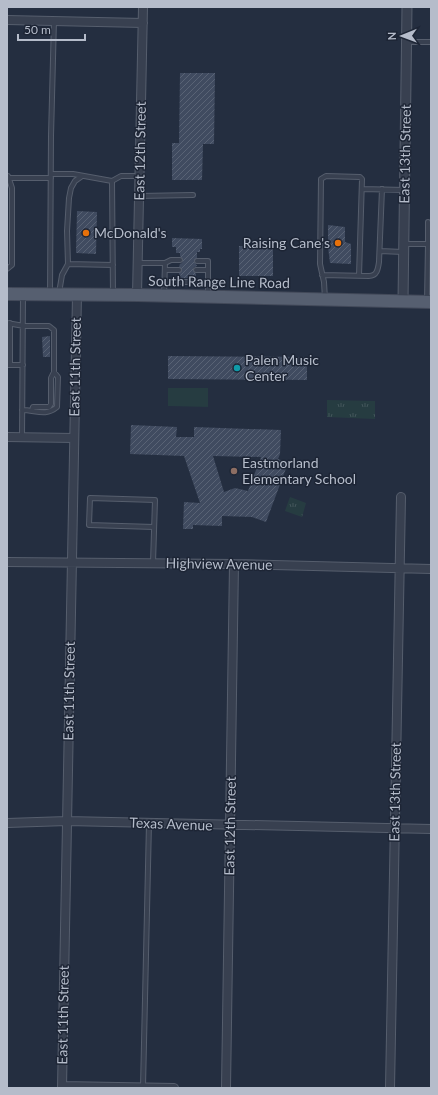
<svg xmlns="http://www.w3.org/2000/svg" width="438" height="1095" font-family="Lato,sans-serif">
<defs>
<pattern id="grass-tufts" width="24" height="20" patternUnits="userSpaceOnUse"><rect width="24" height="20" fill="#263c41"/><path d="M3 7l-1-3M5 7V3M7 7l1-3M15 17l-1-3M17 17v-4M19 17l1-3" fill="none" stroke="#43565b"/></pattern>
<pattern id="building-hatch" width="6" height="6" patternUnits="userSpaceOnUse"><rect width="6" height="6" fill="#404b60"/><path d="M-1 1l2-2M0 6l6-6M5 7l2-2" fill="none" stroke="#596375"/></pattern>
</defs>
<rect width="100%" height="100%" fill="#242e40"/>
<path fill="url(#grass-tufts)" d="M 327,400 L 375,401 L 375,419 L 327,417 Z
M 290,497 L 306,503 L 302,517 L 285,511 Z"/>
<path fill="#263c41" d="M 168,388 L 208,388 L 208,407 L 168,406 Z"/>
<path fill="url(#building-hatch)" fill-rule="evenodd" d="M 180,73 L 215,73 L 214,144 L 203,144 L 202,180 L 172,180 L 172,143 L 179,143 Z
M 77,211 L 97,212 L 96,254 L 76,253 Z
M 328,225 L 345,227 L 345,242 L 351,244 L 351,264 L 330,263 L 328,247 Z
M 172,238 L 202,239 L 202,249 L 200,249 L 200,252 L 197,252 L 197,258 L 194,261 L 197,266 L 194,267 L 193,270 L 196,274 L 196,278 L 179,278 L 179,273 L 182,270 L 179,267 L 180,264 L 182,263 L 183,260 L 180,256 L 180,253 L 176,253 L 176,247 L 172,247 Z
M 239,246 L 273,246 L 273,276 L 239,276 Z
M 50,336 L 50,357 L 43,357 L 42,337 Z
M 168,356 L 307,357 L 307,380 L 168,379 Z
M 131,425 L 177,427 L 176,437 L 194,437 L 194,427 L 281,430 L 280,454 L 278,459 L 288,463 L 266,522 L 252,517 L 222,516 L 222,526 L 193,525 L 193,529 L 183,529 L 184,502 L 200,503 L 184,456 L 130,454 ZM 213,456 L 261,457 L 248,491 L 235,488 L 224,492 Z"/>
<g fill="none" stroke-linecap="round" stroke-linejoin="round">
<defs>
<path id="service" d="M 407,42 L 431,42
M 51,174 L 73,174 L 112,181 L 121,176 L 140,176
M 7,176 L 8,176 L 12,188 L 12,265 L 7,269
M 9,178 L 51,178
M 112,181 L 113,294
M 362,189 L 405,190
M 139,196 L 193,195
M 428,222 L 428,244
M 404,244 L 428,244 L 427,301
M 380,251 L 403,252
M 197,261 L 208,261 L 208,295
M 138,263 L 165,263 L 171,260 L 180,260
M 68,264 L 113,265
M 165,270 L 179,270
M 196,270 L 208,270
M 322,275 L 369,276 C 377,276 378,269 379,262 L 382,189
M 165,282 L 208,282
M 59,293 L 62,275 L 68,264 L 67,231 L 69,198 L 71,188 L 75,181 L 82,176
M 50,294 L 51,136 L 54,20
M 164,295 L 165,263
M 325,299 L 324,282 L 320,264 L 321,179 L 326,176 L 360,177 L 362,179 L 359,276
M 7,323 L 24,326 L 49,326 L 54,330 L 54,372 L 51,378 L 51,404 L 49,407 L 33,407 L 32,410
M 7,365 L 23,365
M 10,365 L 10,323
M 22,410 C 36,410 45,417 57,407 L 58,377 L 54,372
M 22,437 L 23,295
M 153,563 L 155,500 L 90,498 L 89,525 L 154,527
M 143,1087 L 149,823"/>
<path id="minor" d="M 7,20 L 143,23
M 137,295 L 143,7
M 7,437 L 74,438
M 7,562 L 234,564 L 431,569
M 7,823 L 67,821 L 431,829
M 62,1086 L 174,1088
M 62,1088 L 77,295
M 226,1088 L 234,564
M 390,1088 L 401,497"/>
<path id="tertiary" d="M 403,301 L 407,7"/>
<path id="primary" d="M 7,294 L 137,295 L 431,302"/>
</defs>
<use href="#service" stroke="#565e6d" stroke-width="6"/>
<use href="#minor" stroke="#565e6d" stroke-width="10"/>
<use href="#tertiary" stroke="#565e6d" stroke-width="11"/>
<use href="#primary" stroke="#424959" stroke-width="14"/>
<use href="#service" stroke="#384050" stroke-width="4"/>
<use href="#minor" stroke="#384050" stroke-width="8"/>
<use href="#tertiary" stroke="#384050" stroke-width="9"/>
<use href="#primary" stroke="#565f70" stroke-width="12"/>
</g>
<g fill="#e8710a" stroke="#1d2535" stroke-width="1.5">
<circle cx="86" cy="233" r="4"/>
<circle cx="338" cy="243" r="4"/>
</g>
<circle fill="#0f9aa8" stroke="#1d2535" stroke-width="1.5" cx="237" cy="368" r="4"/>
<circle fill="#8d6e63" stroke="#1d2535" stroke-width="1.5" cx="234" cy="471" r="4"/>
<g text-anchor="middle" stroke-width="3" stroke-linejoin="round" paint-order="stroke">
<g font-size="14" fill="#b5bcca" stroke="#1d2535">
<text transform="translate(140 151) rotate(-89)" y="5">East 12th Street</text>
<text transform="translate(405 154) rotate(-89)" y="5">East 13th Street</text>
<text transform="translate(219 282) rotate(1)" y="5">South Range Line Road</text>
<text transform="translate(75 367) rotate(-89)" y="5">East 11th Street</text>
<text transform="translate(219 564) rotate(1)" y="5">Highview Avenue</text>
<text transform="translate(69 691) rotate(-89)" y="5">East 11th Street</text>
<text transform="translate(395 792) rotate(-89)" y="5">East 13th Street</text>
<text transform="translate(171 824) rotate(2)" y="5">Texas Avenue</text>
<text transform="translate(230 826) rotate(-89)" y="5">East 12th Street</text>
<text transform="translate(63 1015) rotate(-89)" y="5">East 11th Street</text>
</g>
<g font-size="14" fill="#b5bcca" stroke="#1d2535" text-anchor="start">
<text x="94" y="238">McDonald's</text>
<text x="330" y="248" text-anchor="end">Raising Cane's</text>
<text x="245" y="365">Palen Music<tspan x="245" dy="16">Center</tspan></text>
<text x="242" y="468">Eastmorland<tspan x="242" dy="16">Elementary School</tspan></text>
</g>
</g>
<rect width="438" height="1095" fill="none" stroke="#b5bcca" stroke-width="16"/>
<g transform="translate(402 36) rotate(269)" stroke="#1d2535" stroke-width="3" paint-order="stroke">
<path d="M0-3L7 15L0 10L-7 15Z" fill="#b5bcca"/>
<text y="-6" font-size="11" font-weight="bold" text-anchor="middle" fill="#b5bcca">N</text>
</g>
<path d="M18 34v6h67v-6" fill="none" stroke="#b5bcca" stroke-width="2"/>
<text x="24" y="34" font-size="12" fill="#b5bcca" stroke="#1d2535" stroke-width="3" paint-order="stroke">50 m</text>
</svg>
